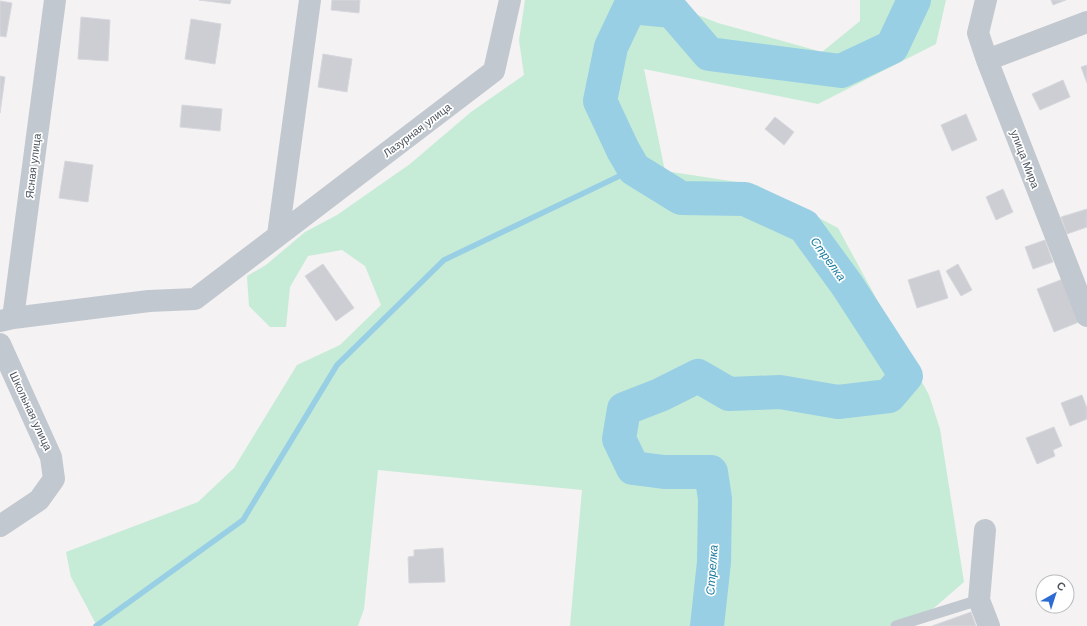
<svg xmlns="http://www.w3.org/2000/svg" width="1087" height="626" font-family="'Work Sans',sans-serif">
<rect width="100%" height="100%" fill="#f4f2f2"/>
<path fill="#c6ecd7" d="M 525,0 L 660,0 L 718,23 L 822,52 L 860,21 L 860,0 L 946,0 L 936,44 L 818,104 L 644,69 L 665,171 L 757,185 L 838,228 L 929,395 L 940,429 L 964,582 L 913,626 L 570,626 L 582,490 L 378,470 L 364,609 L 358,626 L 97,626 L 71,577 L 66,552 L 198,502 L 234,468 L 297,365 L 340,345 L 381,305 L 365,266 L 342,250 L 308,256 L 290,287 L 286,327 L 270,327 L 249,306 L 247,276 L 266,265 L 305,232 L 337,215 L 410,164 L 471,112 L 524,75 L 519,40 Z"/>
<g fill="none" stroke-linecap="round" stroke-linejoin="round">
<path stroke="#98cfe4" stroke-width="5.5" d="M 96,626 L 243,520 L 337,365 L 444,260 L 634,169"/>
<path stroke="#98cfe4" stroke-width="34" d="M 707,626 L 714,562 L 715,499 L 711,472 L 664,472 L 633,468 L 619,439 L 624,409 L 660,395 L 698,376 L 729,394 L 780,392 L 838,402 L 889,396 L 906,376 L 847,285 L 804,226 L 745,199 L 681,198 L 634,169 L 623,150 L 600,101 L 611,47 L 630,7 L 672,11 L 709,54 L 841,71 L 892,47 L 914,0"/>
</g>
<path fill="#cdced4" stroke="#d7d8dd" d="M 199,0 L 231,0 L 230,4 Z
M 332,0 L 360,0 L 359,13 L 331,10 Z
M 1051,0 L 1066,0 L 1053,5 Z
M 0,1 L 12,3 L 6,37 L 0,36 Z
M 81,17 L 110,20 L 108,61 L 78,59 Z
M 191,19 L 221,24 L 215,64 L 185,59 Z
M 323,54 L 352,59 L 347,92 L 318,87 Z
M 1087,65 L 1087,83 L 1081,67 Z
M 0,76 L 5,77 L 0,113 Z
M 1063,80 L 1070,97 L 1040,110 L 1032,94 Z
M 182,105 L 222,109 L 220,131 L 180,127 Z
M 966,114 L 977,140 L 952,151 L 941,125 Z
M 775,117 L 794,132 L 784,145 L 765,129 Z
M 65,161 L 93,165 L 88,202 L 59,198 Z
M 1003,189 L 1013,212 L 996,220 L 986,197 Z
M 1087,209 L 1087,227 L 1067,234 L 1061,217 Z
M 1045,240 L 1053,262 L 1033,269 L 1025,247 Z
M 323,264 L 354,308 L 336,321 L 305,276 Z
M 958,264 L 972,290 L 961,296 L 946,271 Z
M 939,270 L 948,298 L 917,308 L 908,280 Z
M 1063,279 L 1079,322 L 1054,332 L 1037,289 Z
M 1082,395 L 1087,408 L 1087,419 L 1070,426 L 1061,403 Z
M 1054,427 L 1062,446 L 1053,450 L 1055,456 L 1037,464 L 1026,438 Z
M 443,548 L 445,582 L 409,583 L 408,557 L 414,556 L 414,550 Z
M 971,612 L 976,626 L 932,626 Z"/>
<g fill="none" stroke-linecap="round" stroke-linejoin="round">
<path stroke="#c2c8cf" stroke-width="11" d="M 896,626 L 979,600"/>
<path stroke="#c2c8cf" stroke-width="22" d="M 986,0 L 978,33 L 987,60 L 1087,316
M 987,60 L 1087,22
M 278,235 L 310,0
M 13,318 L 149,301 L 195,299 L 494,71 L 510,0
M 0,321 L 13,318 L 55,0
M 0,344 L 51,457 L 54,479 L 39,500 L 0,526
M 985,530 L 979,600 L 989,626"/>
</g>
<g text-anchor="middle" stroke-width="3.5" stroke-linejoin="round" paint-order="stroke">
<g font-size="11" fill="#4c545e" stroke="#fff">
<text transform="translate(417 130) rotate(-37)" y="4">Лазурная улица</text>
<text transform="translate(1025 159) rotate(69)" y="4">улица Мира</text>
<text transform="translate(33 166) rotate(-83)" y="4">Ясная улица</text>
<text transform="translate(31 411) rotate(65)" y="4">Школьная улица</text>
</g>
<g font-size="12" font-style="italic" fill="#1b7ca1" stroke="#fff">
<text transform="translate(828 259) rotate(54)" y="4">Стрелка</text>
<text transform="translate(712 570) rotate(-86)" y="4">Стрелка</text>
</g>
</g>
<g transform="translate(1055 594) rotate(39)"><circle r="19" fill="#ffffff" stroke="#b7bbbf"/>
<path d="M0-3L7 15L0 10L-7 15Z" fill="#2d6bd3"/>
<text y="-6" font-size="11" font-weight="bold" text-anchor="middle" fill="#4c545e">С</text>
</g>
</svg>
